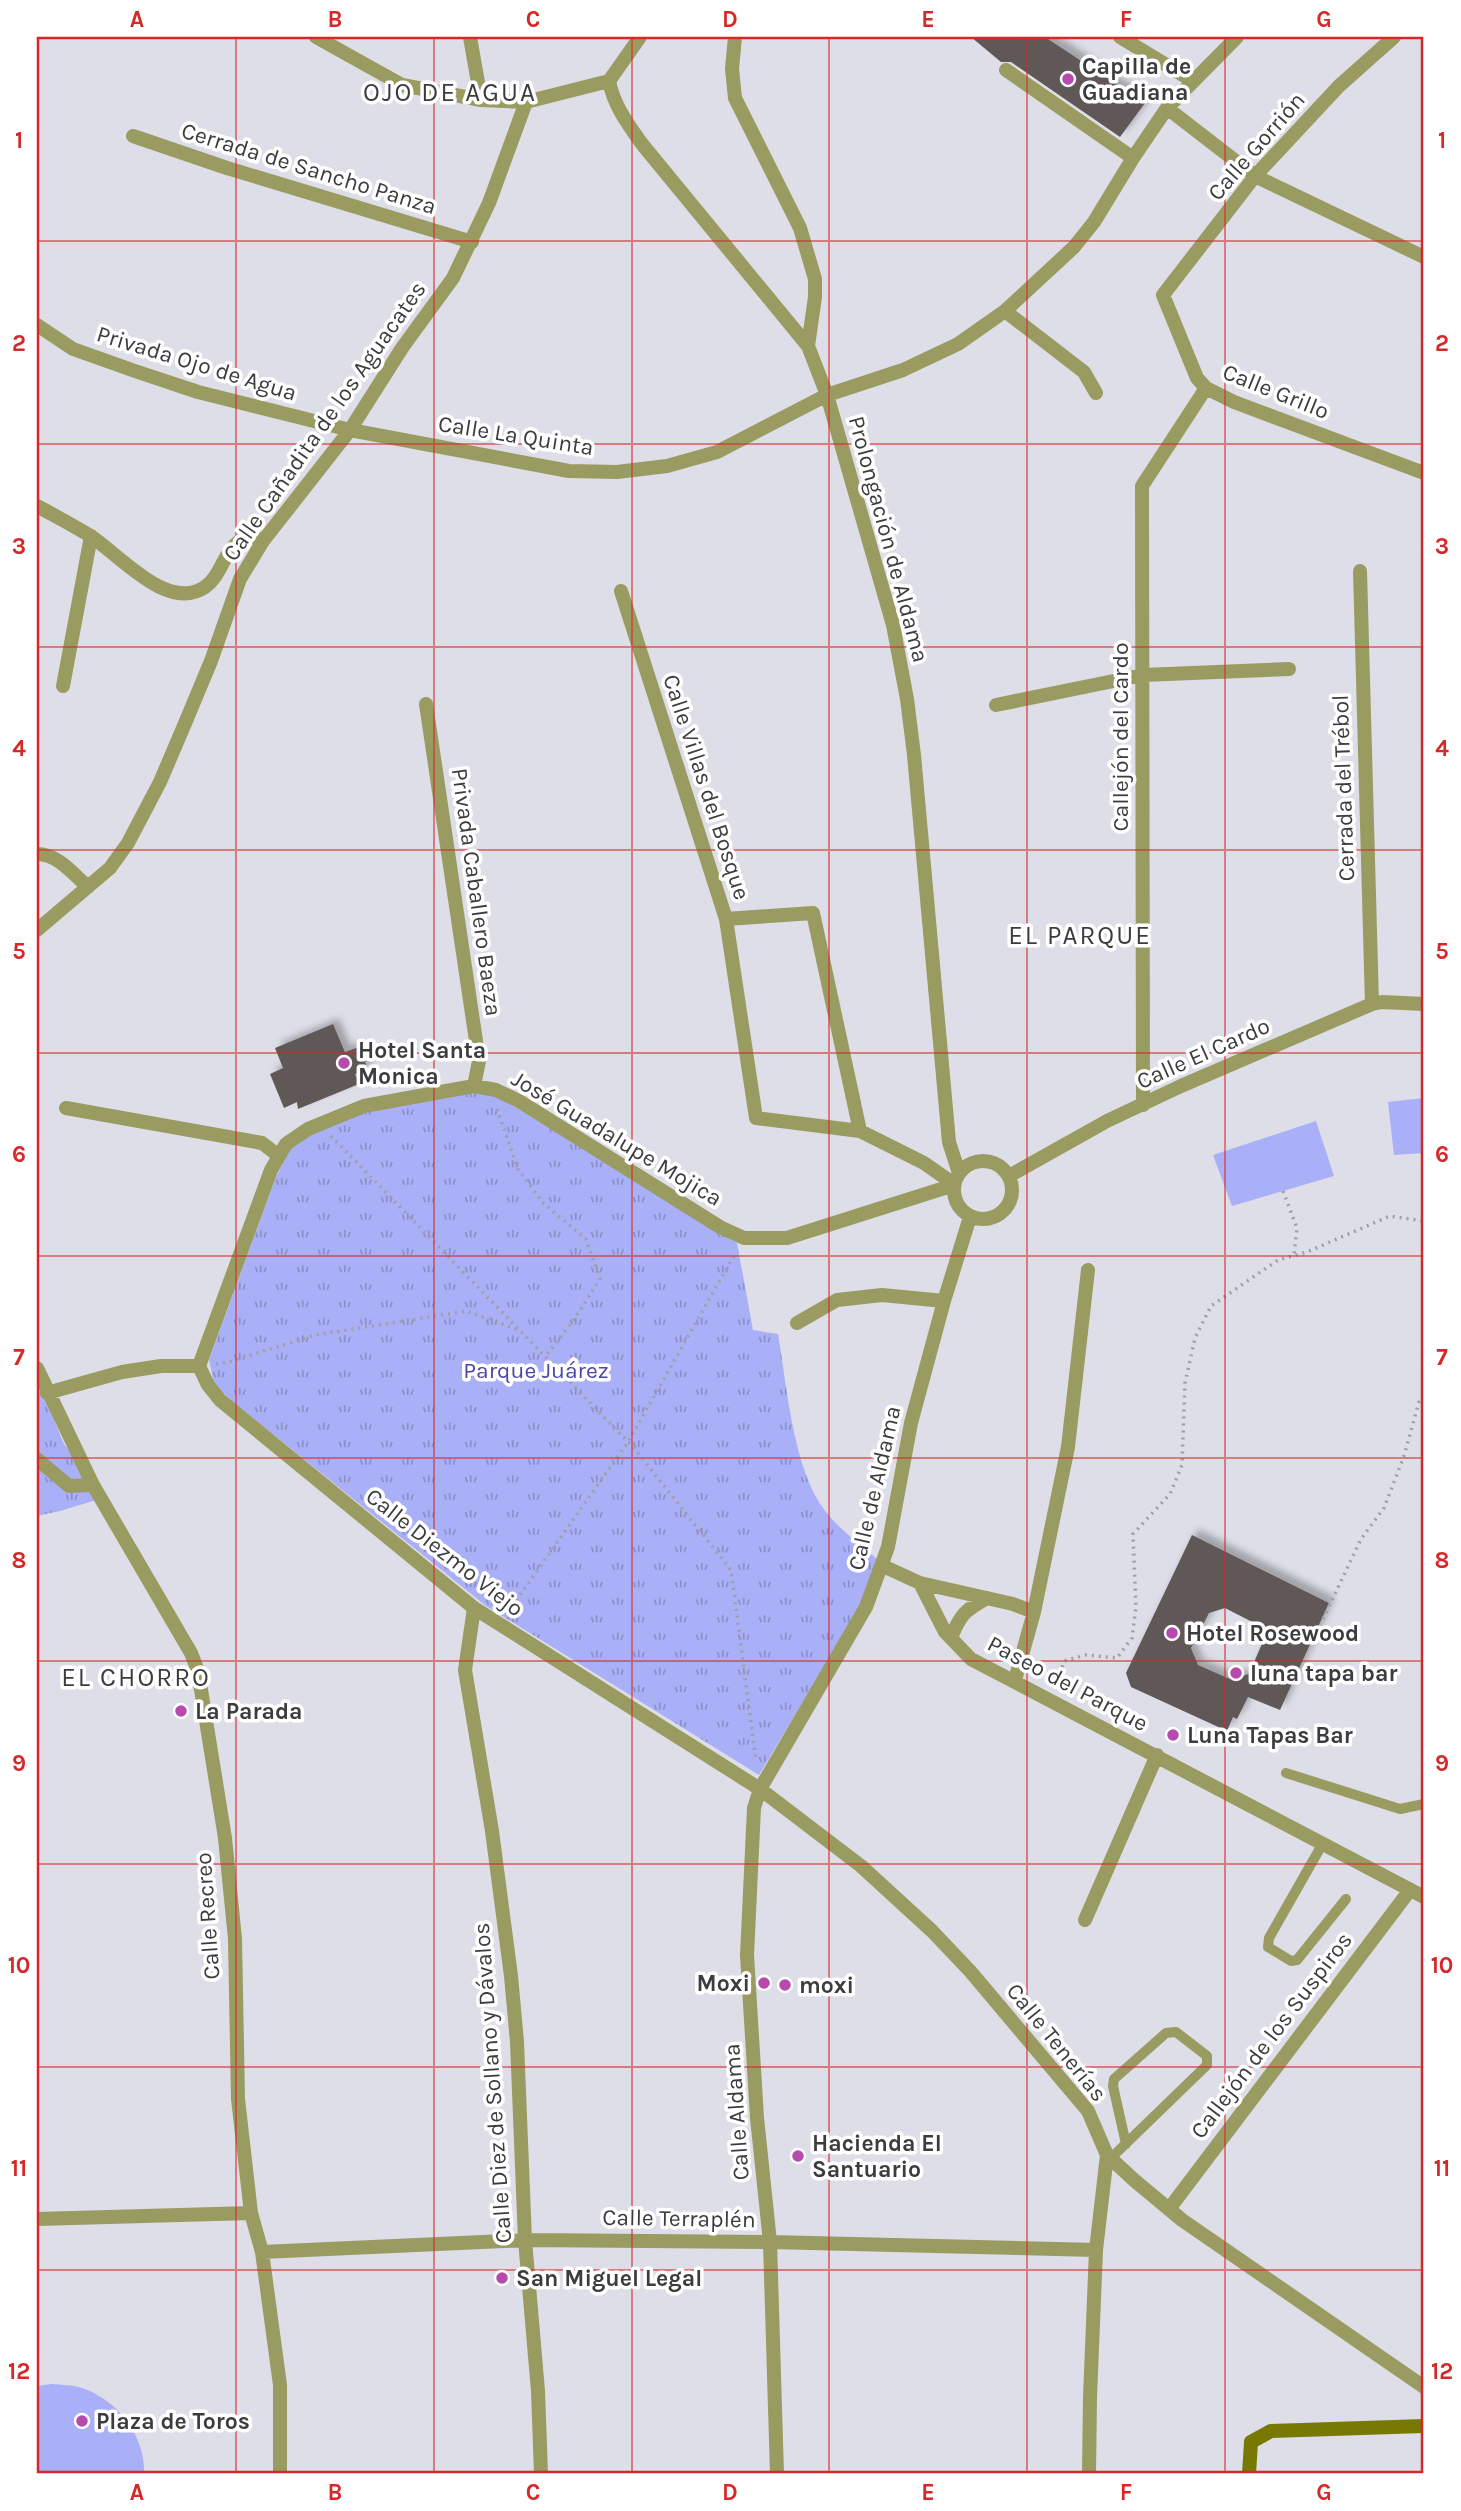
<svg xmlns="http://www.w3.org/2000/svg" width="1461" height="2511" font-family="Karla,sans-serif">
<defs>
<pattern id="park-tufts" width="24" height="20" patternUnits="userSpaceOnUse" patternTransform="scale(1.75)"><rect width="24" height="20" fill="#aab0f7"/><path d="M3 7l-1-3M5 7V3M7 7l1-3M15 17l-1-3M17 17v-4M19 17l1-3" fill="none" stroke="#8c90c9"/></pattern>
<filter id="shadow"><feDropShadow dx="6" dy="-6" stdDeviation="3.5" flood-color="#0004"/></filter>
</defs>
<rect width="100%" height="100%" fill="#dddee7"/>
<path fill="#aab0f7" d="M 1424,1098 L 1424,1153 L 1394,1155 L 1388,1102 Z
M 1316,1121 L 1334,1176 L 1232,1206 L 1213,1155 Z
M 52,2384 C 61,2385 71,2385 79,2387 C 116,2398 146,2435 144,2474 L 37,2474 L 37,2386 Z"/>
<path fill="url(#park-tufts)" d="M 472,1091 L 491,1092 L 737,1243 L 753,1330 L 778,1334 C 787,1386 793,1471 826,1512 C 840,1530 861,1545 878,1560 L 861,1605 L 759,1775 L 486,1606 L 233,1402 L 214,1384 L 209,1360 L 276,1177 L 291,1148 L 310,1135 L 364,1113 Z
M 37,1378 L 64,1444 L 96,1480 L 106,1497 L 60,1511 L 37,1516 Z"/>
<path fill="#615957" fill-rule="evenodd" filter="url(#shadow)" d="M 971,37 L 1045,37 L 1145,103 L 1120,137 L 1011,62 L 1001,62 Z
M 333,1024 L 345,1052 L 359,1047 L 368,1069 L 355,1074 L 359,1084 L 298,1109 L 297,1102 L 284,1108 L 270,1074 L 283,1068 L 275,1048 Z
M 1192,1535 L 1329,1603 L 1280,1710 L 1248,1697 L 1237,1719 L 1233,1717 L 1227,1731 L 1131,1687 L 1126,1673 ZM 1225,1608 L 1260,1626 L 1264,1639 L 1249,1674 L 1230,1679 L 1198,1665 L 1191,1648 L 1209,1613 Z"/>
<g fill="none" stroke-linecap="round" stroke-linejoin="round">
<path stroke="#9f9fa6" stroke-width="3.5" stroke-dasharray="2 5" stroke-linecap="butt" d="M 497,1109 L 518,1169 L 542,1202 L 586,1239 L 600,1279 L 575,1318 L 545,1357
M 331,1136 L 633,1447 L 731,1570 L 756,1760
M 1283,1191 L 1297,1228 L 1294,1255
M 216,1364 L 229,1362 L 315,1335 L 467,1311 L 518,1330
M 508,1612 L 628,1442 L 736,1252
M 1323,1619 L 1361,1539 L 1384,1508 L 1404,1456 L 1419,1402 L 1424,1395
M 1050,1683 L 1060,1675 L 1064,1661 L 1086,1655 L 1117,1658 L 1132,1638 L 1136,1607 L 1133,1534 L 1170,1494 L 1182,1465 L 1185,1383 L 1195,1338 L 1211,1306 L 1278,1260 L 1307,1252 L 1390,1216 L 1424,1221"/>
<path stroke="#999b60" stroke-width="10" d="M 1286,1773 L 1400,1809 L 1424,1804
M 1323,1843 L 1269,1938 L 1268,1947 L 1291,1961 L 1297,1960 L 1346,1899
M 1111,2158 L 1207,2065 L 1207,2056 L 1176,2032 L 1166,2033 L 1114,2079 L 1113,2086 L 1126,2144"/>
<path stroke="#999b60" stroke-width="14" d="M 316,37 L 402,85 L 481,100 L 526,102 L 609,81
M 470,37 L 481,100
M 640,37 L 609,81 C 614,106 628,124 642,144 L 808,346 L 827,395 L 893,625 L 907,699 L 914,755 L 949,1142 L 959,1173
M 735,37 L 732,69 L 735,98 L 800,228 L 815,279 L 815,297 L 808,346
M 1120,37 L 1193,81
M 1394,37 L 1339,86 L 1255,176 L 1163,295 L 1197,378 L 1206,388 L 1234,402 L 1424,473
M 1006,70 L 1133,158
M 1167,108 L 1255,176 L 1424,257
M 133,136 L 227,168 L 472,242
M 1005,311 L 1084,372 L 1096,393
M 37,325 L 73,349 L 135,371 L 198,392 L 350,430 L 569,471 L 617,472 L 667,466 L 717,452 L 827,395 L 903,370 L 958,344 L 1005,311 L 1074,247 L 1094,222 L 1133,158 L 1167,108 L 1237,37
M 37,506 C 54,515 72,525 89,535 C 118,553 167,613 205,587 C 221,576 223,554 237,543 C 240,540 247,538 251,536 L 263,541
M 1360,571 L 1372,1004
M 621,591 L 726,919 L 756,1118 L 860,1131 L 924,1163 L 954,1184
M 63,686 L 91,536
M 426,704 L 479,1061 L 474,1086
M 996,705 L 1143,675 L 1289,669
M 37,854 C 58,854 73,874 88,887
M 726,919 L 813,913 L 860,1131
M 37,930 L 110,868 L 128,843 L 160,782 L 186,721 L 211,661 L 240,579 L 263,541 L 350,430 L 402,348 L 453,278 L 489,203 L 526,102
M 1143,1105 L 1142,486 L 1206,388
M 66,1108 L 262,1143 L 279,1156
M954 1190a29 29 0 1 1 58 0a29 29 0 1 1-58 0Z
M 1009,1176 L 1107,1121 L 1181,1086 L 1372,1004 L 1382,1002 L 1424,1004
M 797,1323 L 837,1300 L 882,1295 L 944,1301
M 199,1366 L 208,1385 L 220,1400 L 474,1608 L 760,1789 L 861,1866 L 932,1931 L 970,1971 L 1088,2111 L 1107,2155 L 1134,2180 L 1182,2220 L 1424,2387
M 199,1366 L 271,1170 L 286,1144 L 308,1129 L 364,1106 L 474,1086 L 496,1090 L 519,1101 L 720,1227 L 744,1238 L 787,1238 L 954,1185
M 37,1368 L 93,1485 L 191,1653 L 198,1671 L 225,1838 L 235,1939 L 238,2099 L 251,2213 L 262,2252 L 280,2385 L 280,2474
M 47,1393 L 122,1372 L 161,1366 L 199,1366
M 37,1459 L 69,1486 L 93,1485
M 883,1566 L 920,1583 L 945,1632 L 971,1659 L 1424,1897
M 920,1583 L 1013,1604 L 1034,1612
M 474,1608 L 465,1670 L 492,1831 L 511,1976 L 517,2042 L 525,2240 L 538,2391 L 541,2474
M 951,1638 C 960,1615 965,1610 987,1598
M 1015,1680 L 1034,1612 L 1068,1447 L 1088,1270
M 1085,1920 L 1157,1755
M 1169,2209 L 1410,1890
M 37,2219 L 251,2213
M 262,2252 L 525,2240 L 770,2242 L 1096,2250
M 777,2474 L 770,2242 L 757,2118 L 747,1955 L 754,1808 L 760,1789 L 866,1607 L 888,1547 L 911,1423 L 944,1301 L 970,1217
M 1089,2474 L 1090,2397 L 1096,2250 L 1107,2155"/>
<path stroke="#787903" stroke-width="14" d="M 1249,2474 L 1251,2442 L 1271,2431 L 1424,2426"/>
</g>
<path fill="none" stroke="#d62828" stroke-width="2" stroke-opacity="0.55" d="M 236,37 L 236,2474M 434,37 L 434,2474M 632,37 L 632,2474M 829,37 L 829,2474M 1027,37 L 1027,2474M 1225,37 L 1225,2474M 37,241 L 1424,241M 37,444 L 1424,444M 37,647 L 1424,647M 37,850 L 1424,850M 37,1053 L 1424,1053M 37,1256 L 1424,1256M 37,1458 L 1424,1458M 37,1661 L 1424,1661M 37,1864 L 1424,1864M 37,2067 L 1424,2067M 37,2270 L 1424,2270"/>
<g fill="#b64bad" stroke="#fff" stroke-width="2.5">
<circle cx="1068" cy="79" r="7"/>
<circle cx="344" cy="1063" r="7"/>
<circle cx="1172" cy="1633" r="7"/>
<circle cx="1236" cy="1673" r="7"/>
<circle cx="181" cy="1711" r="7"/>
<circle cx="1173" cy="1735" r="7"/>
<circle cx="764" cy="1983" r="7"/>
<circle cx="785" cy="1985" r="7"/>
<circle cx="798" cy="2156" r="7"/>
<circle cx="502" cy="2278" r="7"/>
<circle cx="82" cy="2421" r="7"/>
</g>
<g text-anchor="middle" stroke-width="7" stroke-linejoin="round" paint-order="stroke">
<g font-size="23" font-weight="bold" fill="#3c3c3f" stroke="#fff" text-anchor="start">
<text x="1082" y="74">Capilla de<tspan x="1082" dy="26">Guadiana</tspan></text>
<text x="358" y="1058">Hotel Santa<tspan x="358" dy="26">Monica</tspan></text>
<text x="1186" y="1641">Hotel Rosewood</text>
<text x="1250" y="1681">luna tapa bar</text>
<text x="195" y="1719">La Parada</text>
<text x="1187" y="1743">Luna Tapas Bar</text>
<text x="750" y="1991" text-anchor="end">Moxi</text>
<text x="799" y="1993">moxi</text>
<text x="812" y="2151">Hacienda El<tspan x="812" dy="26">Santuario</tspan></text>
<text x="516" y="2286">San Miguel Legal</text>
<text x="96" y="2429">Plaza de Toros</text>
</g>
<g font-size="23" fill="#3c3c3f" stroke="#fff">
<text transform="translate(1256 146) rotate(-49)" y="8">Calle Gorrión</text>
<text transform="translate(309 168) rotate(17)" y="8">Cerrada de Sancho Panza</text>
<text transform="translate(197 363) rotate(17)" y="8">Privada Ojo de Agua</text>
<text transform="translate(1276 391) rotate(22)" y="8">Calle Grillo</text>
<text transform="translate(324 421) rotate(-55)" y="8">Calle Cañadita de los Aguacates</text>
<text transform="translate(516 435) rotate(9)" y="8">Calle La Quinta</text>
<text transform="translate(889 539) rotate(75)" y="8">Prolongación de Aldama</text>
<text transform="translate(1120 737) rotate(-90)" y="8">Callejón del Cardo</text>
<text transform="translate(707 787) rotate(72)" y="8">Calle Villas del Bosque</text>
<text transform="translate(1343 788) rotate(-92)" y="8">Cerrada del Trébol</text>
<text transform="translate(477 892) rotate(82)" y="8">Privada Caballero Baeza</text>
<text transform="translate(1203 1053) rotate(-24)" y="8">Calle El Cardo</text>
<text transform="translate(617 1138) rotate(31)" y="8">José Guadalupe Mojica</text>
<text transform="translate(874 1488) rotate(-77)" y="8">Calle de Aldama</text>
<text transform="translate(445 1552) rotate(38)" y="8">Calle Diezmo Viejo</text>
<text transform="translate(1068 1683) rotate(28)" y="8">Paseo del Parque</text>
<text transform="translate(207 1916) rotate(-94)" y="8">Calle Recreo</text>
<text transform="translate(1271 2035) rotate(-53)" y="8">Callejón de los Suspiros</text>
<text transform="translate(1057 2042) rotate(51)" y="8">Calle Tenerías</text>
<text transform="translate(492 2083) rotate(-94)" y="8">Calle Diez de Sollano y Dávalos</text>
<text transform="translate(736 2112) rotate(-94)" y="8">Calle Aldama</text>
<text transform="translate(679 2218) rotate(1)" y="8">Calle Terraplén</text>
</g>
<g font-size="23" fill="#4946a5" stroke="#fff">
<text x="536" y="1378">Parque Juárez</text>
</g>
<g font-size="26" letter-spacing="2" fill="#3c3c3f" stroke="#fff">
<text x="450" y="101">OJO DE AGUA</text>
<text x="1080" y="944">EL PARQUE</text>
<text x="136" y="1686">EL CHORRO</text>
</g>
</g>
<rect width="1461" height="2511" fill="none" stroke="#ffffff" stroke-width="77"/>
<rect x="38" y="38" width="1384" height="2434" fill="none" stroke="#d62828" stroke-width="2.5"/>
<g font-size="23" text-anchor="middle" font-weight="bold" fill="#d62828">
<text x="137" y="27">A</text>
<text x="335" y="27">B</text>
<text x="533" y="27">C</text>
<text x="730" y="27">D</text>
<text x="928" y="27">E</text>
<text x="1126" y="27">F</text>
<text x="1324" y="27">G</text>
<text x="19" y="148">1</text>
<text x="1442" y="148">1</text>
<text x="19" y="351">2</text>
<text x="1442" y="351">2</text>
<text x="19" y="554">3</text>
<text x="1442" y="554">3</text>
<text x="19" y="756">4</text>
<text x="1442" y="756">4</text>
<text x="19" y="959">5</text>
<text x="1442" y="959">5</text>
<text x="19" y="1162">6</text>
<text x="1442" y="1162">6</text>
<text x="19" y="1365">7</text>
<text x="1442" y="1365">7</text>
<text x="19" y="1568">8</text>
<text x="1442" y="1568">8</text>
<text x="19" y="1771">9</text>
<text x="1442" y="1771">9</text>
<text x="19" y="1973">10</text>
<text x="1442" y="1973">10</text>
<text x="19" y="2176">11</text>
<text x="1442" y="2176">11</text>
<text x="19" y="2379">12</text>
<text x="1442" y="2379">12</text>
<text x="137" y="2500">A</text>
<text x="335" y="2500">B</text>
<text x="533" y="2500">C</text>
<text x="730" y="2500">D</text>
<text x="928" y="2500">E</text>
<text x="1126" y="2500">F</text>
<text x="1324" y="2500">G</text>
</g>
</svg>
